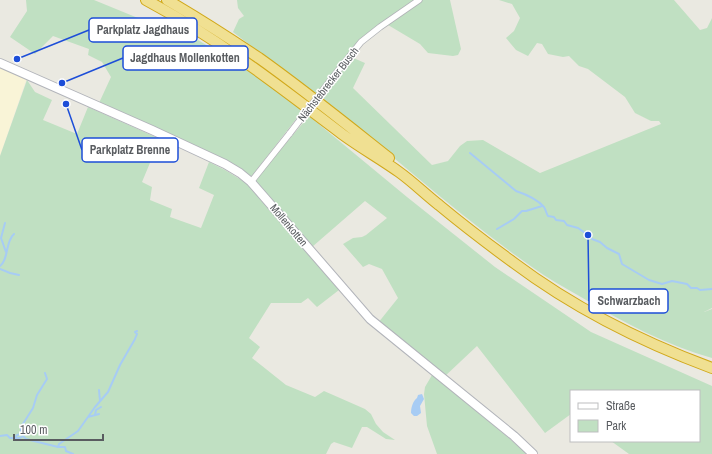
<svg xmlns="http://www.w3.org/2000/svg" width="712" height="454" font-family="'Archivo Narrow',sans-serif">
<rect width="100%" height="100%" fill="#eae9e1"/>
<path fill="#f9f4d7" d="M 0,66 L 27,78 L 0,156 Z"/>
<path fill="#c0e0c2" d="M 26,0 L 94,0 L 138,18 L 188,34 L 248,70 L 303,110 L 251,177 L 99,103 L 111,77 L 102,62 L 88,55 L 89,49 L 53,36 L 35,54 L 10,37 L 27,11 Z
M 237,0 L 450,0 L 461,49 L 458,55 L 453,56 L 428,53 L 420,44 L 383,22 L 357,43 L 315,95 L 233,32 L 239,19 L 244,16 L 238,8 Z
M 499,0 L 674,0 L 700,30 L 707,28 L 712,18 L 712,308 L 704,312 L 712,309 L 712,358 C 666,345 622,322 581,297 C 564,287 547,278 532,267 C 458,215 391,154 321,98 L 337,77 L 351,57 L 365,63 L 353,88 L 432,165 L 448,161 L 460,146 L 467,141 L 483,140 L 540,173 L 661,124 L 659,121 L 651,121 L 635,113 L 625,97 L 588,69 L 579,66 L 569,56 L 563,57 L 548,54 L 542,44 L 537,43 L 528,56 L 516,50 L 506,38 L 514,31 L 520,18 L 512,4 Z
M 27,80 L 35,92 L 52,100 L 43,120 L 77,134 L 88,107 L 160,139 L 142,182 L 152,187 L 150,200 L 172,209 L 170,217 L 201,228 L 214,195 L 199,188 L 209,162 L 225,170 L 248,184 L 339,290 L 317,307 L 308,298 L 301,303 L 271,303 L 249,338 L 260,347 L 252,358 L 286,385 L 315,397 L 324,391 L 365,409 L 371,414 L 376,424 L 383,432 L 395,440 L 386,439 L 367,427 L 362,427 L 352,448 L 334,442 L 331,444 L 326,454 L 0,454 L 0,156 Z
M 309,116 L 407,197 L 495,267 L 591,332 L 712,386 L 712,454 L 629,454 L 611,441 L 699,441 L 699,391 L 571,391 L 571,414 L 545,433 L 477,346 L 443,378 L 378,323 L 398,298 L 382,269 L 369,264 L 363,267 L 343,244 L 353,238 L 362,237 L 366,235 L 387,218 L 365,201 L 312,247 L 254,181 Z
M 432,375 L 446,386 L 528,454 L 437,454 L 427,426 L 424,394 L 425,387 Z"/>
<path fill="#a7ccf4" d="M 422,394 L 424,399 L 420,406 L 421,413 L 417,416 L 414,416 L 411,413 C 411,407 413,401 417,398 L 418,395 Z"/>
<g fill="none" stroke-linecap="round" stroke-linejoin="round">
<path stroke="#a7ccf4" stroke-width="2" d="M 470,153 L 516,191 C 525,194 538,200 544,207 C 546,210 546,213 548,216 L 554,217 L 556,220 L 564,221 L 567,225 L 578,228 L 588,235 L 592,239 L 600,242 L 607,248 L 619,254 L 622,264 L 649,280 L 662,284 L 672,281 L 687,284 L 691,288 L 697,288 L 700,290 L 712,289
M 5,223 L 1,238 L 6,252
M 497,229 L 514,219 L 522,211 L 526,211 L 542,206
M 0,266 C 9,259 5,242 14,234
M 0,269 L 10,273 L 19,275
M 99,390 L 100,401
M 95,415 L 96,410 L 101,407
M 88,417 L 99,414
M 0,436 L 7,435 L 10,438 L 15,438 L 17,435 L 21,434 L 21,427 L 33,408 L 37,395 L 47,379 L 45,373
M 15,438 L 20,438 L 23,436 L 26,439 L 58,447 L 59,444 L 78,431 L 95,407 L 108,392 L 120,365 L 135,339 L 137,334 L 135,332 L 137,331
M 58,447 L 65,447 L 66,451 L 73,454"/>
<defs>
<path id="street" d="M 333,77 L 361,42 L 380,27 L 419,0
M 251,182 L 290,133"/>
<path id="secondary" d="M 0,63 L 152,130 L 225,164 L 240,173 L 251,182 L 265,198 L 370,319 L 514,436 L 533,454"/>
<path id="highway" d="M 146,0 C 217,38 279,86 342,134 C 361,148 381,159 399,172 C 413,182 425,194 439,205 C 463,225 488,244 514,263 C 574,308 642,342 712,368
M 167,0 C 198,18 229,38 259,58 C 304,90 346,124 389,158
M 170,23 L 193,33"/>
</defs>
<use href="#street" stroke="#b1b3b7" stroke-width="7"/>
<use href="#secondary" stroke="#b2b4ba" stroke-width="10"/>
<use href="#highway" stroke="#d1a81a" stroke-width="12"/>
<use href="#street" stroke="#fff" stroke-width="5.5"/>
<use href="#secondary" stroke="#fff" stroke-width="8"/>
<use href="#highway" stroke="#f0e092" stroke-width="10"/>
<defs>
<path id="street-bridge" d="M 290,133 L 333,77"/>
</defs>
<use href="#street-bridge" stroke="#b1b3b7" stroke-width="7" stroke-linecap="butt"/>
<use href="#street-bridge" stroke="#fff" stroke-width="5.5"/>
</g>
<g text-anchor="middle" stroke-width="3" stroke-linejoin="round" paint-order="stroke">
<g font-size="11" fill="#595c60" stroke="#fff">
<text transform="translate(328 84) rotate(-52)" y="4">Nächstebrecker Busch</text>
<text transform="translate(289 225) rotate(50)" y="4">Mollenkotten</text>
</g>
</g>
<path fill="none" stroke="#1d4ed8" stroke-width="1.5" d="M17 59L89 30M62 83L123 58M66 104L82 150M588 235L589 301"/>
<g fill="#1d4ed8" stroke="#fff" stroke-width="1.5">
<circle cx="17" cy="59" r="4"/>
<circle cx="62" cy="83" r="4"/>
<circle cx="66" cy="104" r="4"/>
<circle cx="588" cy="235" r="4"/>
</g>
<g fill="#fff" stroke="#1d4ed8" stroke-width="1.5">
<rect x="89" y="18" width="108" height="24" rx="4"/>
<rect x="123" y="46" width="125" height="24" rx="4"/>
<rect x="82" y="138" width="96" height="24" rx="4"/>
<rect x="589" y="289" width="79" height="24" rx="4"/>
</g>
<g font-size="12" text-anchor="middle" font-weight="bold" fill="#595c60">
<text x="143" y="34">Parkplatz Jagdhaus</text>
<text x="185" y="62">Jagdhaus Mollenkotten</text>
<text x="130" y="154">Parkplatz Brenne</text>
<text x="629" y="305">Schwarzbach</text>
</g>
<rect x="570" y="390" width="130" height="52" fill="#ffffff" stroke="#bdbebf"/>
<rect x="578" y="403" width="20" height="6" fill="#ffffff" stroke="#bdbebf"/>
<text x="606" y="410" font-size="12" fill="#595c60">Straße</text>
<rect x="578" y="420" width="20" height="12" fill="#c0e0c2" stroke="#bdbebf"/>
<text x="606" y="430" font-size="12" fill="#595c60">Park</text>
<path d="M14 434v6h89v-6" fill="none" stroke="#595c60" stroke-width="2"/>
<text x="20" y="434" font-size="12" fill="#595c60" stroke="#ffffff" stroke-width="3" paint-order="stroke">100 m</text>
</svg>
